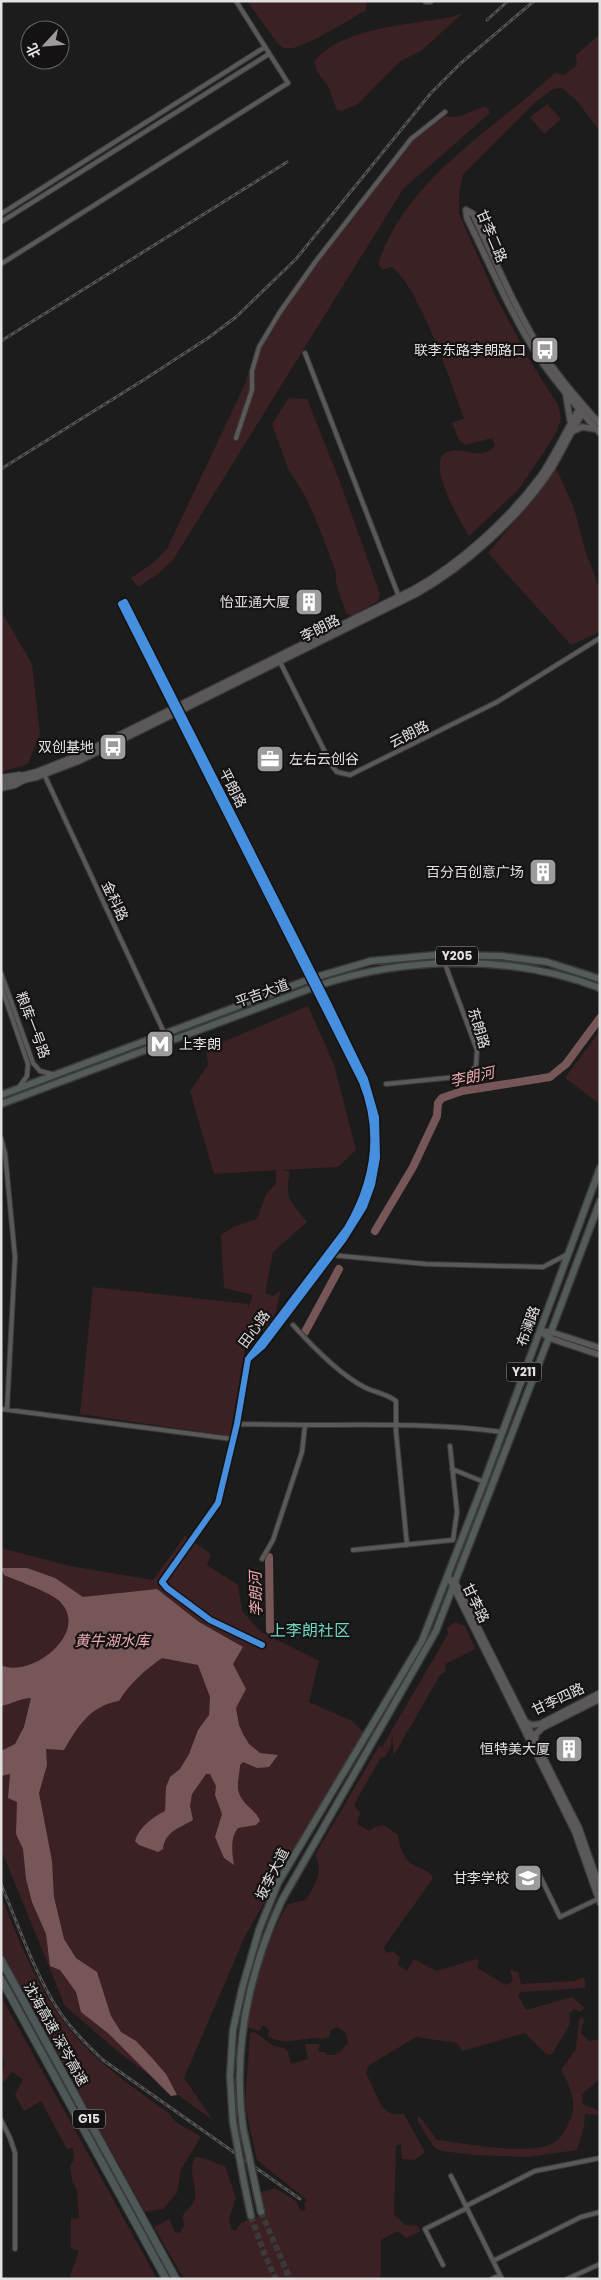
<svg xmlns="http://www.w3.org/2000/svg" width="601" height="2280" font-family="Poppins,'Noto Sans SC',sans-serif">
<rect width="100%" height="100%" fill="#1d1c1c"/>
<path fill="#3b2123" d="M 247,1 L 367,1 L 366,10 C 352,18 298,53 285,48 C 283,48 280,45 278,44 Z
M 463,13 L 421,51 L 399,62 L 358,104 L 342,111 L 337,110 L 328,86 L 318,73 L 314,62 C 341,27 410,25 451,17 Z
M 600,34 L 600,131 L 577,101 L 562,88 L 553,89 L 532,105 L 463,174 L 459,194 L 459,214 L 496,297 L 530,361 L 558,405 L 561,418 L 557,431 L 544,452 L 518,490 L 469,536 C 461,523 424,461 447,452 C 465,445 478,463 495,446 L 492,438 L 466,445 L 459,440 L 452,423 L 464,418 C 452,386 418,283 391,267 L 383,270 L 378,264 C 406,179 492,131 555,73 L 564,75 L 577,65 L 576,55 Z
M 547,104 L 561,119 L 544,134 L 530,117 Z
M 486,106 L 490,113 L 403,189 L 173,560 L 158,574 L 138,587 L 131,578 L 153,563 L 167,549 L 245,384 L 253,359 L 285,308 L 318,263 L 412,142 L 444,116 C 461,120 471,110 486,106 Z
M 289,398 L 307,399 L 340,482 L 380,594 L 378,601 L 352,616 L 346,613 L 336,583 L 336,573 L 323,537 L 306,497 L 288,469 L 272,424 Z
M 556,468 L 574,508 L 586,553 L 600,589 L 600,632 L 571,645 L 488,553 L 535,497 Z
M 1,611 L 32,664 L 40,733 L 28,764 L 1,772 Z
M 308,1006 L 334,1065 L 356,1150 L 338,1167 L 281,1170 L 290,1172 C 284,1200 291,1201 307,1222 L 273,1252 L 265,1293 L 273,1296 L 281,1290 L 274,1319 L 245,1348 L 230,1436 L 80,1414 L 93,1287 L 248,1304 L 248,1309 L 253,1295 L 224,1288 L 221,1235 L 235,1226 L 257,1219 L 266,1194 L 276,1184 L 276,1170 L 214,1174 L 190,1091 L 208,1065 L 206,1049 Z
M 600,1031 L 600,1104 L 565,1078 Z
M 185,1536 L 211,1554 L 207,1565 L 238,1585 L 242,1611 L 261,1632 L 319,1661 L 309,1702 L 352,1721 L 363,1732 L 246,1934 L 184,2078 L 213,2120 L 122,2055 L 65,2006 L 1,1849 L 1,1548 L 70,1566 L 153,1580 Z
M 455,1622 L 465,1626 L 475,1649 L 445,1664 L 446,1671 L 440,1675 L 394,1755 L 392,1734 L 391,1747 L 385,1757 L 381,1757 L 354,1805 L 360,1813 L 357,1824 L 369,1831 L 375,1827 L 384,1825 L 398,1835 C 398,1843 403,1856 409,1862 C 417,1869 428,1868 433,1878 L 384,1947 L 386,1953 L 393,1951 L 400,1957 L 398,1965 L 407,1971 L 414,1959 L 436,1971 L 477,1959 L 479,1961 L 477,1968 L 506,1985 L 513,1981 L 510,1970 L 518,1972 L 521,1984 L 574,1981 L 583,1977 L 586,1983 L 585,1988 L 521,1992 L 518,1995 L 526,2010 L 572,1997 L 583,2006 L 584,2009 L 580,2012 L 574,2009 L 569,2014 L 570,2024 L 552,2054 L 546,2054 L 525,2033 L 462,2051 L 457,2043 L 416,2037 L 368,2066 L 366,2073 L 382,2107 L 391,2114 L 404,2114 L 425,2152 L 414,2160 L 402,2159 L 401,2144 L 396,2146 L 394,2215 L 406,2225 L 418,2226 L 420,2231 L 406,2238 L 398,2231 L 381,2240 L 381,2275 L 378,2279 L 184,2279 L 154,2227 L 169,2219 L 175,2232 L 180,2233 L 185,2224 L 182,2217 C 185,2211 192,2206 194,2201 C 199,2187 187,2176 195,2157 C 206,2157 214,2164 225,2166 L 236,2198 L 229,2218 L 231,2228 L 235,2231 L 241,2223 L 264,2213 L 257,2187 L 262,2192 L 275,2188 L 297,2202 L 299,2209 L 303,2211 L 306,2208 L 304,2205 L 307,2200 L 257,2160 L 245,2105 L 250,2033 L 254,2032 L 274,2046 L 284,2048 L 288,2052 L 291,2064 L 308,2059 L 305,2044 L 320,2044 L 318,2050 L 320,2052 L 325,2052 L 327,2055 L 334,2055 L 341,2051 L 348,2043 C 347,2034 345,2031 337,2027 L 331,2030 L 329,2037 C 323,2040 319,2038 312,2038 C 295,2040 284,2045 267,2036 L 270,2031 L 264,2025 L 259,2031 L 247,2027 C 255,1983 265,1943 288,1904 L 306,1900 C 314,1885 325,1872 315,1855 L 379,1746 L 382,1747 L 448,1634 L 447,1628 Z
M 1,1895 C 19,1943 43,2001 78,2039 C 105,2069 138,2091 170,2114 C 173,2124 192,2130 201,2137 L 181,2169 L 177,2193 L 163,2209 L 145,2212 L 1,1951 Z
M 1,1996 L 157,2279 L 69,2279 L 79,2251 L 71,2248 L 71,2219 L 79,2218 L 77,2191 L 72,2180 L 70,2166 L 74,2160 L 73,2148 L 67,2149 L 41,2101 L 24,2111 L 15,2095 L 23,2079 L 12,2072 L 4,2082 L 1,2077 L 5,2064 L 1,2053 Z
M 583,2018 L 585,2021 L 582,2025 L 581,2033 L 589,2041 L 600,2039 L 600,2079 L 582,2094 L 583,2104 L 600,2111 L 597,2115 L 585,2114 L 584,2127 L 577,2150 L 528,2157 L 475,2155 L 441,2151 L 434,2147 L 417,2120 L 419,2116 L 437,2140 C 465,2143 532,2157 555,2142 C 563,2137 566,2128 570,2120 C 578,2104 570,2085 561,2070 L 576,2049 L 579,2020 Z"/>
<path fill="#775658" d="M 1,1568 L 27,1568 L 55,1578 L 83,1597 L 157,1589 L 199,1622 L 243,1647 L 233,1664 L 246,1689 L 236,1708 L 239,1725 L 243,1734 L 249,1744 L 260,1753 L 278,1755 L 269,1767 L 257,1768 L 243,1762 L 240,1765 C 240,1773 236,1785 239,1793 C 243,1805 256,1810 260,1821 L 256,1825 L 238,1828 C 230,1838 232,1852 234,1865 L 224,1858 L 215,1837 L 222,1814 L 215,1795 L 216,1786 L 210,1774 L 206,1774 L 192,1794 L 190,1806 L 193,1820 C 180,1828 165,1831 163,1849 L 158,1852 L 139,1845 L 135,1841 C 139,1827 153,1817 165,1811 L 166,1787 L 170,1777 L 180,1769 L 189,1754 L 198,1730 L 209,1715 L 210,1697 L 198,1665 L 162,1658 C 144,1671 130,1683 119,1701 C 90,1706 78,1726 64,1750 L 46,1749 L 47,1765 L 39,1793 L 52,1861 L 54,1897 L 64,1939 L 76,1958 L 97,1972 L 111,2016 L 121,2032 L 136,2041 L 152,2058 L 166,2074 L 177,2095 L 171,2096 L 109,2034 L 81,2012 L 76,1992 L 60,1970 L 50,1966 L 46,1934 L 32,1902 L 26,1879 L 23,1849 L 16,1834 L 17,1802 L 8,1798 L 10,1774 L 1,1776 L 1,1751 L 15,1744 L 24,1727 L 31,1698 C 21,1698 12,1704 1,1706 L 1,1665 C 30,1680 95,1630 57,1599 C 46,1591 18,1581 4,1575 Z"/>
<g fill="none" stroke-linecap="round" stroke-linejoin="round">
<path stroke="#775658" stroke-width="8" d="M 375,1231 L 413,1167 L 437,1116 L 438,1103 L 442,1098 L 462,1091 L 550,1077 L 566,1064 L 600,1018
M 305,1332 L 339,1269
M 269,1557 L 270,1630"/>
<path stroke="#3b3939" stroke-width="6" stroke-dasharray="6 3" stroke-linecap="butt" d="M 261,2212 L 290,2279
M 251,2216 L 264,2253 L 276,2279"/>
<defs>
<path id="street" d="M 1,214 L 265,47
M 1,222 L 269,54
M 1,264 L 288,83 L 236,1
M 305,353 L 399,597
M 236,438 L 252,390 L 252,371 L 259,347 L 280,312 L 316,261 L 411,139 L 445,112
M 280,662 L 332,766 L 337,772 L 350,775 L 497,702 L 600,638
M 44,774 L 168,1041
M 1,777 L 20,774
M 1,789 L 15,786 L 24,781
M 1,973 L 33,1063 L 40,1071 L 52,1074
M 1,986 L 28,1064 L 27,1076 L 19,1087
M 386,1084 L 466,1076 L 476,1066 L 477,1050 L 445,964
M 1,1138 L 5,1153 L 15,1257 L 7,1410
M 331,1255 L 426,1264 L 543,1267 L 568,1254
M 293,1325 C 312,1346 339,1374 364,1387 C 373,1392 388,1394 396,1401 L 396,1431 L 407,1545
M 248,1359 L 263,1346 L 344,1239 L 364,1207 L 372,1185 L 377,1158 L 376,1117 L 365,1079 L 325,997 L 125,602 L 121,604 L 362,1082 C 382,1132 374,1182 347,1228 L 248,1359 L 237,1424 L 218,1503 L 162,1582 L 167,1588 L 210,1620 L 262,1645
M 1,1409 L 232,1439
M 237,1424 L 305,1425
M 452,1469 L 484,1482
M 353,1550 L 453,1540 L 457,1512 L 450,1446
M 262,1559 L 273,1540 L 302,1452 L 305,1425 C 370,1425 437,1423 502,1432
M 540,1876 L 560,1917 L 598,1899
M 1,2120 L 10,2138 L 15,2153 L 15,2249
M 451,2176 L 502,2279
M 466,2206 L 535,2171 L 600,2158
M 493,2261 L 581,2217 L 600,2212
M 443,2265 L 425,2229 L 467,2208
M 492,2279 L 500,2275
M 567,2279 L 600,2264"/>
<path id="secondary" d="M 426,1 L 430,1
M 466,210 L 467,218 C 489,263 510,312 537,355 C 556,383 578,408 600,433
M 466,210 L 473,214 C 495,260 515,309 542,352 C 559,378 579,401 600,424
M 566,395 L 570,420
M 571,432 L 582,427 L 595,429
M 1,781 L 36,772 L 77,756 L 414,589 C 459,564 509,519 540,477 C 556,454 567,428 582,404
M 1,785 L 37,777 L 79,761 L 416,594 C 466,566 521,516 552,468 C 564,448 573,427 586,408
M 540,1331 L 549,1338 L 600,1355
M 540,1331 L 551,1332 L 600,1348
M 448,1576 L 575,1832 L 600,1903
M 454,1580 L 579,1828 L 600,1888
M 526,1722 L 531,1725 L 540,1724 L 600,1693
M 535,1740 L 536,1734 L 542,1728 L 600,1699"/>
<path id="primary" d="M 1,1095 L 313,978 L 371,961 L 436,955 L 501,956 L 547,962 L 600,979
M 1,1104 L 317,986 C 405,956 512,954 600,988
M 233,2122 L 230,2076 L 233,2030 L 242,1989 L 259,1930 L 278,1883 L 422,1641 L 484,1482 L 600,1168
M 243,2128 C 232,2050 249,1971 282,1900 L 436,1631 L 546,1345 L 600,1201
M 244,2182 L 251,2216
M 256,2189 L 261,2212"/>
<path id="highway" d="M 1,1960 L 176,2279
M 1,1979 L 166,2279"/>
</defs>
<use href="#street" stroke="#3b3a3a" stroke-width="6"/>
<use href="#secondary" stroke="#3b3a3a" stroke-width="8"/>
<use href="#primary" stroke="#3b3a3a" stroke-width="9"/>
<use href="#highway" stroke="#3b3a3a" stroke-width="9"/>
<use href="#street" stroke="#5a5859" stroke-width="4"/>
<use href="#secondary" stroke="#5a5859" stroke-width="5.5"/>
<use href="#primary" stroke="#545c5a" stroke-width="6"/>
<use href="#highway" stroke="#4e5858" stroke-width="7"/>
<defs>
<path id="rail" d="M 487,20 L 508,1
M 1,341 L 287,162
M 1,469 L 145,379 L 208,338 L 236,317 L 296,259 L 431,93 L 461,63 L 534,1
M 1,1884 C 18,1924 35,1975 59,2011 C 71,2029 87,2045 103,2060 L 300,2199"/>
</defs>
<use href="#rail" stroke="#555354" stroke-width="3"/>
<use href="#rail" stroke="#141212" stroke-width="1" stroke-dasharray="4" stroke-linecap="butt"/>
<defs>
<path id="primary-bridge" d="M 233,2122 L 244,2182
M 243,2128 L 256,2189"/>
</defs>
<use href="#primary-bridge" stroke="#3b3a3a" stroke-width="9" stroke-linecap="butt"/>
<use href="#primary-bridge" stroke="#545c5a" stroke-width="6"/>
<defs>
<path id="cycleway" d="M 248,1359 L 263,1346 L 344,1239 L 364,1207 L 372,1185 L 377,1158 L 376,1117 L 365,1079 L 325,997 L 125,602 L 121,604 L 362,1082 C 382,1132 374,1182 347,1228 L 248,1359 L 237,1424 L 218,1503 L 162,1582 L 167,1588 L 210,1620 L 262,1645"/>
</defs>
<use href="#cycleway" stroke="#141212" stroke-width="9"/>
<use href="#cycleway" stroke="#468fdf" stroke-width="6"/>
</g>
<defs>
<symbol id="bus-square" viewBox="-11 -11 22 22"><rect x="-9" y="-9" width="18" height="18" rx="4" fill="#9d9b9b" stroke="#141212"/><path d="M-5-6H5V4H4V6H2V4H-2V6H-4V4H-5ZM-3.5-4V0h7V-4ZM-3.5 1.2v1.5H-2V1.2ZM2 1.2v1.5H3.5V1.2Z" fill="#fff"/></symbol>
<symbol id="building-square" viewBox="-11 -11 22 22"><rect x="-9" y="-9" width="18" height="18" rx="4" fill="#9d9b9b" stroke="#141212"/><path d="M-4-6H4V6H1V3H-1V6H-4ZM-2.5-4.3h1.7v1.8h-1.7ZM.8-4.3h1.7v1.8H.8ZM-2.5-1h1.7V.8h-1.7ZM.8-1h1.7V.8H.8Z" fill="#fff"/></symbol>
<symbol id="office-square" viewBox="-11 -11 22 22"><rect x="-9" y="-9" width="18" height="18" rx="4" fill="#9d9b9b" stroke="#141212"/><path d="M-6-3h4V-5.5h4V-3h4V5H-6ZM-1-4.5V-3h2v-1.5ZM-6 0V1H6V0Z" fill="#fff"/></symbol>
<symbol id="metro-square" viewBox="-11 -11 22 22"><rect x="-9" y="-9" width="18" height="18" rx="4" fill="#9d9b9b" stroke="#141212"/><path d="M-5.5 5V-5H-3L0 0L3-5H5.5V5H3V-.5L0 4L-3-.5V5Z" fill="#fff"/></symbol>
<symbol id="school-square" viewBox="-11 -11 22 22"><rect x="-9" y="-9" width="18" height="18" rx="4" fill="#9d9b9b" stroke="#141212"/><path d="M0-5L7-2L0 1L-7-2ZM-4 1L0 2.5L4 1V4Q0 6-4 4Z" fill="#fff"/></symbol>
</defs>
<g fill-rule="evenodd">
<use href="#bus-square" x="529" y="334" width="32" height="32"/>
<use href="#building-square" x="293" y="586" width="32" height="32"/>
<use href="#bus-square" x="97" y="731" width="32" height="32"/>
<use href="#office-square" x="254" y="743" width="32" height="32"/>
<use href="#building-square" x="527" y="856" width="32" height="32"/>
<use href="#metro-square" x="144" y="1028" width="32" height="32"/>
<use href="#building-square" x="553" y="1733" width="32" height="32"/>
<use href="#school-square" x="512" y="1862" width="32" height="32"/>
</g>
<g text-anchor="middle" stroke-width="4.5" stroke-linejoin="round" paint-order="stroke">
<g fill="#141212" stroke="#a4a2a2" stroke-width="1">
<rect x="436" y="946.5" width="42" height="19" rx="4"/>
<rect x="506.5" y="1362.5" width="35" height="19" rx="4"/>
<rect x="73" y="2109.5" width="32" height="19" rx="4"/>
</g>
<g font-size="12" font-weight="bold" fill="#e2e0e0">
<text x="457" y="960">Y205</text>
<text x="524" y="1376">Y211</text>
<text x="89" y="2123">G15</text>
</g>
<g font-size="14" fill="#e2e0e0" stroke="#141212">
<text transform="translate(492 236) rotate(67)" y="5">甘李二路</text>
<text transform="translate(320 628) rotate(-27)" y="5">李朗路</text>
<text transform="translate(409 734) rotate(-27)" y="5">云朗路</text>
<text transform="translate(233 788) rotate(63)" y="5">平朗路</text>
<text transform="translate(115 901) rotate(65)" y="5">金科路</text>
<text transform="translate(262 993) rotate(-20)" y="5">平吉大道</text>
<text transform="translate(33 1025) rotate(69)" y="5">粮库一号路</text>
<text transform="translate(479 1028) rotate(73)" y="5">东朗路</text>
<text transform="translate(528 1326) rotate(-70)" y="5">布澜路</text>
<text transform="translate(254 1329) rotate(-54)" y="5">田心路</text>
<text transform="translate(476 1603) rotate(64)" y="5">甘李路</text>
<text transform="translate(558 1699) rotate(-25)" y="5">甘李四路</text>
<text transform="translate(272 1874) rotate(-63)" y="5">坂李大道</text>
<text transform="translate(56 2034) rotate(61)" y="5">沈海高速 深岑高速</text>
</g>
<g font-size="14" fill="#e2e0e0" stroke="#141212" text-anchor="end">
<text x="526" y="355">联李东路李朗路口</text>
<text x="290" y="607">怡亚通大厦</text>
<text x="94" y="752">双创基地</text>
<text x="289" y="764" text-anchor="start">左右云创谷</text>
<text x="524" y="877">百分百创意广场</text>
<text x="179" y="1049" text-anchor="start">上李朗</text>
<text x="550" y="1754">恒特美大厦</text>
<text x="509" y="1883">甘李学校</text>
</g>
<g font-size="15" font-style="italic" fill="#ebaaad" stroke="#141212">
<text transform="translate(472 1077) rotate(-12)" y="5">李朗河</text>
<text transform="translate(256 1594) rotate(-91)" y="5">李朗河</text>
<text x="112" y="1646">黄牛湖水库</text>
</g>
<g font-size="16" fill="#6fd4c1" stroke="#141212">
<text x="310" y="1636">上李朗社区</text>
</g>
</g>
<rect width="601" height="2280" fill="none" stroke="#e2e0e0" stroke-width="5"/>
<g transform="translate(45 45) rotate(244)"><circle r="24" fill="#141212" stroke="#666464"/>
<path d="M0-4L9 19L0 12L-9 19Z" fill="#9d9b9b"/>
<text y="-8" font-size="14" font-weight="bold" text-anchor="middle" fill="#e2e0e0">北</text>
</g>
</svg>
